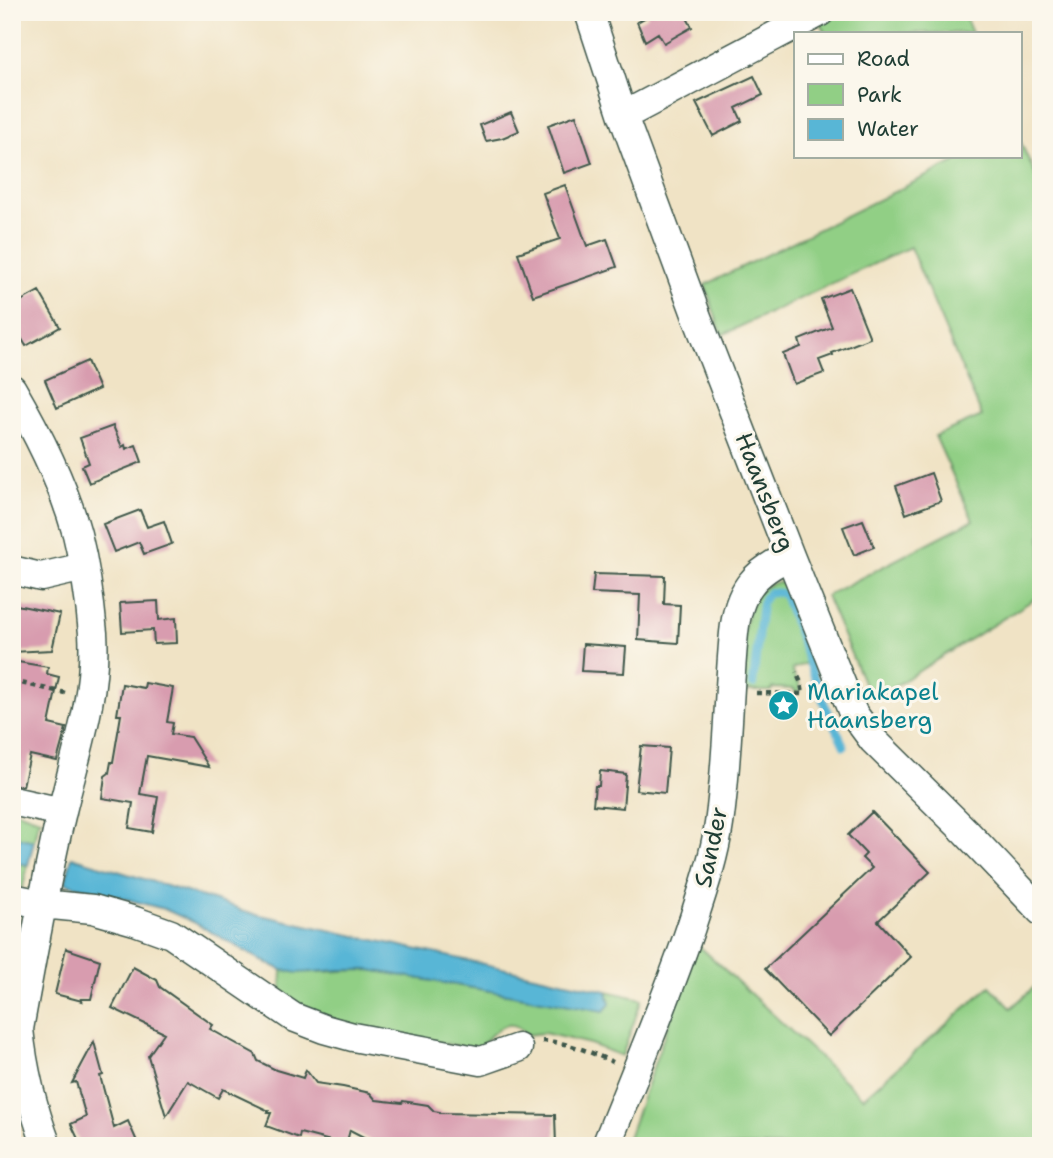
<svg xmlns="http://www.w3.org/2000/svg" width="1053" height="1158" font-family="'Shantell Sans',sans-serif">
<rect width="100%" height="100%" fill="#fbf7ec"/>
<filter id="ink" filterUnits="userSpaceOnUse"><feTurbulence type="fractalNoise" baseFrequency=".0143" numOctaves="2"/><feDisplacementMap in="SourceGraphic" scale="14" xChannelSelector="R" yChannelSelector="G"/><feConvolveMatrix kernelMatrix="1 2 1 2 8 2 1 2 1" color-interpolation-filters="sRGB"/></filter>
<filter id="wash" filterUnits="userSpaceOnUse"><feTurbulence type="fractalNoise" baseFrequency=".00686" numOctaves="4" result="noise"/><feDisplacementMap in="SourceGraphic" scale="28" xChannelSelector="R" yChannelSelector="G"/><feGaussianBlur stdDeviation="1.57" result="paint"/><feColorMatrix in="noise" values="0 0 0 0 0 0 0 0 0 0 0 0 0 0 0 0 0 1.4 0 .05"/><feComposite in="paint" operator="in"/></filter>
<g filter="url(#wash)">
<rect width="100%" height="100%" fill="#f0e3c5"/>
<path fill="#91cf85" stroke="#58865c" stroke-width="2" d="M 841,12 L 963,12 L 972,33 L 826,33 L 821,23 Z
M 1020,141 L 1041,187 L 1041,595 L 874,699 L 867,691 L 826,596 L 973,520 L 935,436 L 982,416 L 910,247 L 722,335 L 705,285 L 967,156 L 1020,156 Z
M 779,582 L 787,585 L 819,658 L 792,669 L 797,682 L 799,681 L 800,692 L 795,692 L 794,689 L 772,688 L 771,691 L 739,691 C 742,660 738,586 779,582 Z
M 12,809 L 42,820 L 38,822 L 34,841 L 12,836 Z
M 12,862 L 28,865 L 23,887 L 12,888 Z
M 697,944 L 863,1098 L 990,986 L 1011,1008 L 1041,981 L 1041,1146 L 625,1146 Z
M 282,970 C 309,975 342,970 370,970 L 604,1011 L 610,1004 L 607,991 L 642,999 L 622,1056 L 590,1044 L 544,1033 L 526,1035 C 509,1011 491,1035 477,1049 L 353,1028 L 281,996 Z"/>
<path fill="#58b6d6" stroke="#3c7a85" stroke-width="2" d="M 12,836 L 34,841 L 28,865 L 12,862 Z
M 72,857 L 235,907 L 242,911 L 607,991 L 610,1004 L 604,1011 L 370,970 L 339,970 L 298,973 L 282,970 L 263,961 L 193,922 L 164,909 L 65,883 Z"/>
<g fill="none" stroke-linecap="round" stroke-linejoin="round">
<path stroke="#58b6d6" stroke-width="8" d="M 753,684 L 762,603 L 765,597 L 770,592 L 781,593 L 785,597 L 822,698 L 844,746"/>
</g>
<g id="blocks">
<path fill="#d89caf" d="M 646,12 L 692,12 L 686,16 L 692,27 L 664,43 L 658,33 L 645,41 L 637,22 L 648,16 Z
M 754,76 L 763,95 L 736,108 L 742,121 L 713,136 L 696,103 Z
M 511,112 L 519,131 L 502,138 L 486,141 L 480,125 Z
M 576,115 L 592,163 L 564,173 L 548,125 Z
M 565,185 L 587,246 L 607,239 L 617,267 L 533,296 L 518,253 L 560,239 L 543,193 Z
M 850,288 L 870,338 L 832,353 L 833,355 L 819,360 L 824,373 L 794,384 L 783,354 L 801,347 L 799,340 L 832,327 L 821,299 Z
M 39,291 L 60,327 L 26,346 L 12,322 L 12,306 Z
M 87,361 L 99,389 L 57,408 L 45,380 Z
M 113,426 L 122,447 L 125,445 L 126,449 L 136,445 L 142,462 L 89,483 L 82,466 L 89,463 L 80,438 Z
M 931,473 L 941,501 L 906,514 L 896,486 Z
M 140,510 L 147,527 L 164,521 L 172,544 L 144,554 L 139,542 L 114,552 L 103,524 Z
M 863,520 L 874,547 L 854,555 L 843,527 Z
M 594,574 L 665,576 L 664,604 L 680,605 L 678,643 L 638,640 L 640,595 L 592,593 Z
M 158,601 L 159,620 L 176,618 L 177,643 L 154,644 L 153,630 L 122,632 L 120,603 Z
M 12,604 L 60,614 L 52,650 L 12,652 Z
M 583,644 L 626,647 L 624,673 L 581,671 Z
M 12,661 L 48,667 L 47,674 L 59,677 L 49,724 L 66,728 L 57,761 L 30,755 L 23,786 L 12,785 Z
M 145,683 L 173,688 L 167,722 L 173,723 L 171,734 L 190,737 L 209,767 L 147,756 L 140,794 L 158,797 L 152,832 L 129,828 L 133,803 L 102,798 L 105,776 L 109,773 L 111,762 L 113,762 L 121,715 L 117,715 L 122,684 L 144,688 Z
M 641,746 L 669,748 L 665,793 L 636,790 Z
M 600,771 L 626,774 L 623,808 L 593,805 L 595,786 L 599,786 Z
M 872,812 L 930,872 L 878,921 L 911,957 L 829,1036 L 765,969 L 872,868 L 862,858 L 866,854 L 848,835 Z
M 66,948 L 67,949 L 100,960 L 91,999 L 81,999 L 82,1001 L 55,994 Z
M 133,967 L 157,980 L 160,987 L 213,1025 L 210,1029 L 255,1054 L 258,1061 L 276,1070 L 303,1078 L 306,1070 L 316,1083 L 343,1087 L 370,1093 L 376,1100 L 402,1103 L 403,1101 L 428,1105 L 434,1111 L 440,1112 L 440,1113 L 555,1115 L 556,1146 L 381,1146 L 350,1130 L 346,1145 L 300,1133 L 299,1138 L 266,1126 L 271,1113 L 268,1113 L 269,1111 L 223,1089 L 218,1098 L 188,1081 L 166,1116 L 148,1056 L 164,1033 L 112,1008 Z
M 94,1042 L 103,1075 L 100,1076 L 114,1128 L 128,1121 L 139,1146 L 75,1146 L 80,1143 L 71,1124 L 86,1117 L 76,1082 L 72,1083 Z"/>
</g>
</g>
<g filter="url(#ink)">
<use href="#blocks" fill-opacity="0" stroke="#3e564a" stroke-width="2"/>
<g fill="none" stroke-linecap="round" stroke-linejoin="round">
<defs>
<path id="minor" d="M 589,12 L 623,116 L 697,317 L 790,556 L 853,713 L 873,740 L 966,832 L 1041,911
M 623,116 L 820,12
M 12,389 C 37,432 64,486 77,534 C 85,566 90,600 93,633 C 97,694 76,753 62,811 C 45,883 32,956 19,1029 C 23,1068 33,1109 47,1146
M 12,570 L 41,577 L 84,567
M 12,801 L 62,812
M 12,898 L 42,904 L 93,909 L 135,921 L 171,934 L 293,1017 L 324,1029 L 353,1037 L 481,1061 L 518,1048
M 606,1146 C 635,1073 666,1001 691,927 C 702,893 714,859 719,824 C 728,761 728,696 734,633 C 738,592 753,572 790,556"/>
</defs>
<use href="#minor" stroke="#3e564a" stroke-width="31"/>
<path stroke="#3e564a" stroke-width="4.5" stroke-dasharray="5 5" stroke-linecap="butt" d="M 12,681 L 65,693
M 756,693 L 803,694 L 801,683 L 796,672
M 542,1041 C 568,1042 590,1052 613,1062"/>
<use href="#minor" stroke="#fff" stroke-width="28"/>
</g>
</g>
<defs>
<symbol id="sight-disc" viewBox="-11 -11 22 22"><circle r="9.5" fill="#0f9aa8" stroke="#fbf7ec"/><path d="M0-6L1.8-2.2L6-1.7L2.9 1.2L3.7 5.4L0 3.3L-3.7 5.4L-2.9 1.2L-6-1.7L-1.8-2.2Z" fill="#fff"/></symbol>
</defs>
<g fill-rule="evenodd">
<use href="#sight-disc" x="766" y="688" width="35" height="35"/>
</g>
<g text-anchor="middle" stroke-width="6" stroke-linejoin="round" paint-order="stroke">
<g font-size="24" fill="#1f3d34" stroke="#fbf7ec">
<text transform="translate(765 492) rotate(69)" y="8">Haansberg</text>
<text transform="translate(711 847) rotate(-78)" y="8">Sander</text>
</g>
<g font-size="24" fill="#0d838f" stroke="#fbf7ec" text-anchor="start">
<text x="807" y="700">Mariakapel<tspan x="807" dy="28">Haansberg</tspan></text>
</g>
</g>
<rect width="1053" height="1158" fill="none" stroke="#fbf7ec" stroke-width="42"/>
<rect x="794" y="32" width="228" height="126" fill="#fbf7ec" stroke="#a3ada2" stroke-width="2"/>
<rect x="808" y="54" width="35" height="10" fill="#ffffff" stroke="#a3ada2" stroke-width="2"/>
<text x="857" y="66" font-size="21" fill="#1f3d34">Road</text>
<rect x="808" y="84" width="35" height="21" fill="#91cf85" stroke="#a3ada2" stroke-width="2"/>
<text x="857" y="102" font-size="21" fill="#1f3d34">Park</text>
<rect x="808" y="119" width="35" height="21" fill="#58b6d6" stroke="#a3ada2" stroke-width="2"/>
<text x="857" y="136" font-size="21" fill="#1f3d34">Water</text>
</svg>
